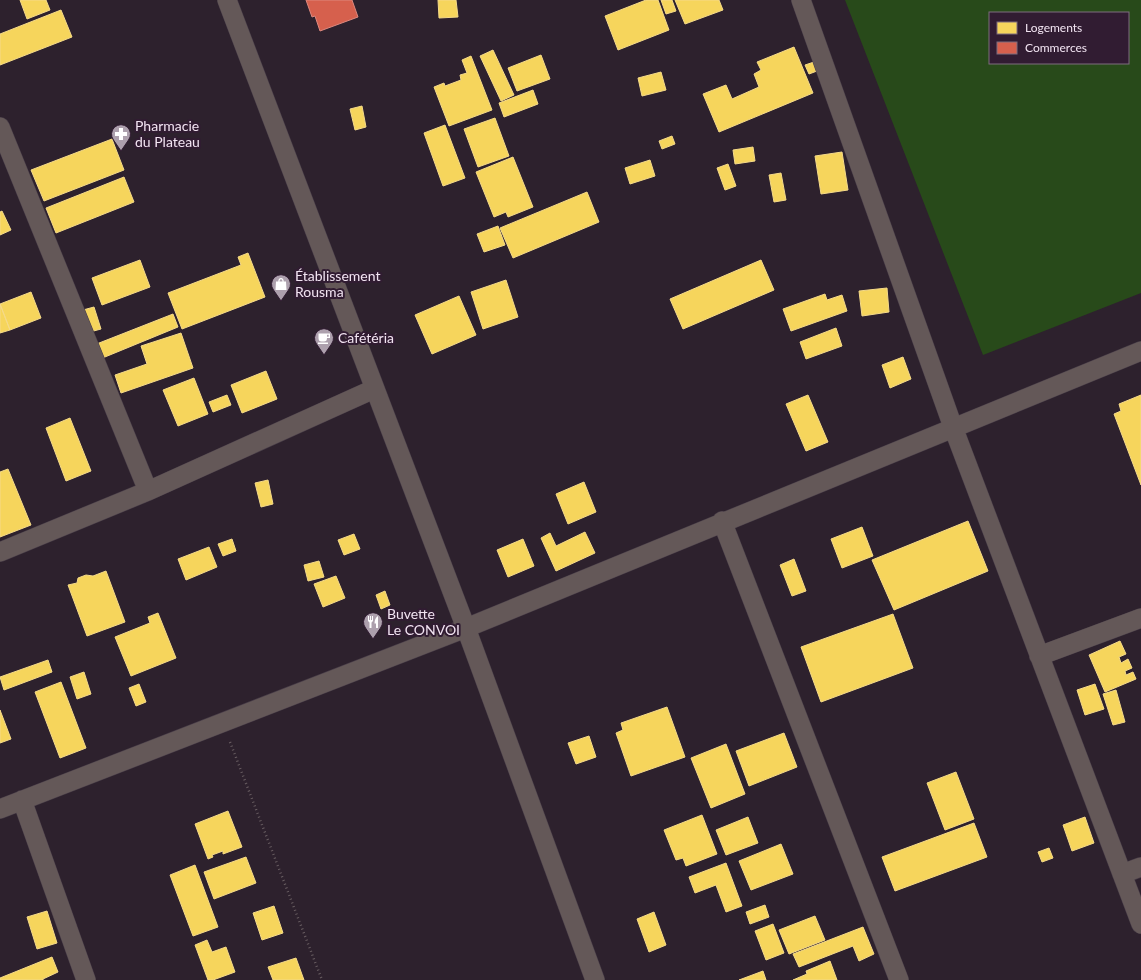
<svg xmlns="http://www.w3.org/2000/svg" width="1141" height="980" font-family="Lato,sans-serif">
<rect width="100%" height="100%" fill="#2d212d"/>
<path fill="#284a1a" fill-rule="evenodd" d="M 845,0 L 1141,0 L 1141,293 L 983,355 ZM 990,13 L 1128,13 L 1128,63 L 990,63 Z"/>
<path fill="#f6d55c" stroke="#f5da89" d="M 20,0 L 46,0 L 50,10 L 27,19 Z
M 438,0 L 456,0 L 458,17 L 439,18 Z
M 646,0 L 658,0 L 669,30 L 618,50 L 605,16 Z
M 661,0 L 672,0 L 676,11 L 666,14 Z
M 675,0 L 719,0 L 723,10 L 685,24 Z
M 61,10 L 72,37 L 0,65 L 0,34 Z
M 794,47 L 813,93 L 719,132 L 703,94 L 726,85 L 732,99 L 759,87 L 754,74 L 761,70 L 757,62 Z
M 493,50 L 514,95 L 501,101 L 480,56 Z
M 541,55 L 550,79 L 517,91 L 508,68 Z
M 471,56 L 492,110 L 449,126 L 434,87 L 444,83 L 445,86 L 461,80 L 460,75 L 467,73 L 462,60 Z
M 814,62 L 817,71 L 809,74 L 805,65 Z
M 661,72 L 666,90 L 642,96 L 638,78 Z
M 533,90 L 538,104 L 504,117 L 499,103 Z
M 362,106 L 366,127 L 355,130 L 350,109 Z
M 495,118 L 509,156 L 478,167 L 464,129 Z
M 445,125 L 465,178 L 443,186 L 424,133 Z
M 672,136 L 675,144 L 662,149 L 659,141 Z
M 112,139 L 124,170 L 44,201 L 31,170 Z
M 753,147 L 755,161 L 735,164 L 733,150 Z
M 842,152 L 848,190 L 821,194 L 815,156 Z
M 513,157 L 533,207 L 508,217 L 506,212 L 494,217 L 476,172 Z
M 650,160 L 655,176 L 630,184 L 625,168 Z
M 728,164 L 736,186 L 725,190 L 717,168 Z
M 781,173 L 786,200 L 774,202 L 769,175 Z
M 124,177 L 134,202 L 56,233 L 46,208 Z
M 587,192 L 599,222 L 513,258 L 500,228 Z
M 2,211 L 11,230 L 0,235 L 0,212 Z
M 498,226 L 505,245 L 484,252 L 477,234 Z
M 248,253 L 265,297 L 182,329 L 168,293 L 241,265 L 238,257 Z
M 140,260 L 150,287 L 102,305 L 92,278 Z
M 761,260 L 774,290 L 683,329 L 670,299 Z
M 506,280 L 518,317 L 483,329 L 471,292 Z
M 887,288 L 889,312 L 862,316 L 859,291 Z
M 31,292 L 41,318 L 10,330 L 0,304 Z
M 825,294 L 827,300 L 842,295 L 847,311 L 791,331 L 783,309 Z
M 459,296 L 476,335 L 432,354 L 415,315 Z
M 0,304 L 10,330 L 0,333 Z
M 94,307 L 101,329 L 90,332 L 83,310 Z
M 173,314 L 178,327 L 100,359 L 94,345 Z
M 836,328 L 842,346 L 806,359 L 800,342 Z
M 181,333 L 193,368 L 121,393 L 115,375 L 147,364 L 141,346 Z
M 903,357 L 911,379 L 890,388 L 882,365 Z
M 266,371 L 277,399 L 242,413 L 231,385 Z
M 194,378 L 208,414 L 178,426 L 163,390 Z
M 227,395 L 231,405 L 213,412 L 209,402 Z
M 808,395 L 828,442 L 806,451 L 786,404 Z
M 1141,395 L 1141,485 L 1114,414 L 1121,411 L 1119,404 Z
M 70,418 L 91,471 L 66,481 L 46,428 Z
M 8,469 L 31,525 L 0,537 L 0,472 Z
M 268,480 L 273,504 L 261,507 L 255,483 Z
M 584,482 L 596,512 L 568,524 L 556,494 Z
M 968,521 L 988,571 L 894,610 L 872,560 Z
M 862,527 L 873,556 L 842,568 L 831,539 Z
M 585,532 L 595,553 L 556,571 L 541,538 L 550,533 L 556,546 Z
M 354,534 L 360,549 L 344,555 L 338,540 Z
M 232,539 L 236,551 L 223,556 L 218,544 Z
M 523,539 L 534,566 L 508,577 L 497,550 Z
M 209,547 L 217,567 L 186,580 L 178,559 Z
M 794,559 L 806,591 L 792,596 L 780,565 Z
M 319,561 L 324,577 L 308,581 L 304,565 Z
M 106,571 L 125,622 L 87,636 L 68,585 L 77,583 L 78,578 L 86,575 L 93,576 Z
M 336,576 L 345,598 L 323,607 L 314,584 Z
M 385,591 L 390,605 L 381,609 L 376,595 Z
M 158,613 L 176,658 L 131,676 L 115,637 L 150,623 L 148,617 Z
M 893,614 L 913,668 L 821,702 L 801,647 Z
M 1120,641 L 1126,654 L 1119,657 L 1121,663 L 1128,659 L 1132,668 L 1125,671 L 1126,675 L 1133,672 L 1136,679 L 1105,692 L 1089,655 Z
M 48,660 L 52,672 L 4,690 L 0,677 Z
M 84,672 L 91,694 L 77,699 L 70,677 Z
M 61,682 L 86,748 L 60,758 L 35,692 Z
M 139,684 L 146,702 L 136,706 L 129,688 Z
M 1095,684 L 1104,709 L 1085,715 L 1077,690 Z
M 1116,690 L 1125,722 L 1113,725 L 1103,694 Z
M 667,707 L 685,757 L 631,776 L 616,733 L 623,730 L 621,723 Z
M 0,710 L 11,739 L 0,743 Z
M 784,733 L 797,767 L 749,786 L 736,751 Z
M 589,736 L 596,757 L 576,764 L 568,743 Z
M 726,744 L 745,794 L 711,808 L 691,758 Z
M 956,772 L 974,819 L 945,830 L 927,783 Z
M 228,811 L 242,847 L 223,854 L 223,851 L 212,855 L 213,857 L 208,859 L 195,824 Z
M 702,815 L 717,854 L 686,866 L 683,858 L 676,860 L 664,830 Z
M 748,817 L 758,843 L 726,855 L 716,830 Z
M 1085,817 L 1094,843 L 1072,851 L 1063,825 Z
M 974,823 L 987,857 L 895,891 L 882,857 Z
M 781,844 L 793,874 L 751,890 L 739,861 Z
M 1049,848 L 1053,858 L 1042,862 L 1038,852 Z
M 246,857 L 256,883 L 214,899 L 204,872 Z
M 726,863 L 742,906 L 726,912 L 716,885 L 695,893 L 689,877 Z
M 195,865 L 218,927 L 193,936 L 170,875 Z
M 765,905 L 769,917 L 750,924 L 746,912 Z
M 274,906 L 283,933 L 262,940 L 253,913 Z
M 47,911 L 57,943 L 37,949 L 27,917 Z
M 654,912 L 666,945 L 649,952 L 637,919 Z
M 815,916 L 825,940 L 789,954 L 779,930 Z
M 773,924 L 784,953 L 766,960 L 755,931 Z
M 863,927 L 874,954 L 859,961 L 853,946 L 799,967 L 793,954 Z
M 207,940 L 212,952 L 226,947 L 235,972 L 213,980 L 208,980 L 195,945 Z
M 52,957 L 58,972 L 43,979 L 43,980 L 0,980 L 0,978 Z
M 296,958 L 304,980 L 273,980 L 268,967 Z
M 830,961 L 837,980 L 793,980 L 807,974 L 806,971 Z
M 763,971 L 766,980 L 739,980 Z"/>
<path fill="#d6604d" stroke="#de887e" d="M 306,0 L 352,0 L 358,17 L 320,31 L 315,16 L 312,17 Z"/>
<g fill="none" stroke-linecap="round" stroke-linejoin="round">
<defs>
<path id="street" d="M 227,0 L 466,628 L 595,980
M 801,0 L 953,427 L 1141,924
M 0,127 L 148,491
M 722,521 L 899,980
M 0,552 L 148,491 L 374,389
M 1039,656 L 1141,618
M 22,800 L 86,980
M 0,809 L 466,628 L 1141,351
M 1122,874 L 1141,867"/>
</defs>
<use href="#street" stroke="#483d48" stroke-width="20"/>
<path stroke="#685d61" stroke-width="2.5" stroke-dasharray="1 3" stroke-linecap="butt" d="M 230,742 L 322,980"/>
<use href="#street" stroke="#645858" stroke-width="19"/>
</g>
<defs>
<symbol id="pharmacy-pin" viewBox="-11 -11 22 30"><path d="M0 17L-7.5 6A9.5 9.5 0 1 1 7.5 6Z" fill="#ada0ad" stroke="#311c32"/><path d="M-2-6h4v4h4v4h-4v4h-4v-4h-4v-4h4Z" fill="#fff"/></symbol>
<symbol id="shop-pin" viewBox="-11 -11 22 30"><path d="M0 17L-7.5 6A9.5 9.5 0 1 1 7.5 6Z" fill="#ada0ad" stroke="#311c32"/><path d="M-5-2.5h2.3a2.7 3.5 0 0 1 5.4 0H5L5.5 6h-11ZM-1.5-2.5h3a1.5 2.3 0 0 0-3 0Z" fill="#fff"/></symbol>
<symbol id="cafe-pin" viewBox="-11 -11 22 30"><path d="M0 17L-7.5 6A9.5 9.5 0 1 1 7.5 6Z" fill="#ada0ad" stroke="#311c32"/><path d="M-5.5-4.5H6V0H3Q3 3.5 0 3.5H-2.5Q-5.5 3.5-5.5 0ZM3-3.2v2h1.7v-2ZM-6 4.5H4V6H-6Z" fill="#fff"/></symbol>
<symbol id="restaurant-pin" viewBox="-11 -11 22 30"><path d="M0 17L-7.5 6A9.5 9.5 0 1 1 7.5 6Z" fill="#ada0ad" stroke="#311c32"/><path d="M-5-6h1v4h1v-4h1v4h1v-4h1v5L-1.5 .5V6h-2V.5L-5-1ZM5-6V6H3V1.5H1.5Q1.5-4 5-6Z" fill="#fff"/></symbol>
</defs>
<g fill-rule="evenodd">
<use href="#pharmacy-pin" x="110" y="123" width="22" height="30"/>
<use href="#shop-pin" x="270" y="273" width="22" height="30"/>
<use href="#cafe-pin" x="313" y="327" width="22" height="30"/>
<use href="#restaurant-pin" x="362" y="611" width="22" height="30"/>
</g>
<g text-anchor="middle" stroke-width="4" stroke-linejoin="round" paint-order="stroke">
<g font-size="14" fill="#f2e4f2" stroke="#311c32" text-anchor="start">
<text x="135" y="131">Pharmacie<tspan x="135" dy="16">du Plateau</tspan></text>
<text x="295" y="281">Établissement<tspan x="295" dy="16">Rousma</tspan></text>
<text x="338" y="343">Cafétéria</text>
<text x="387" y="619">Buvette<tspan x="387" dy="16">Le CONVOI</tspan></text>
</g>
</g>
<rect x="989" y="12" width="140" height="52" fill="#311c32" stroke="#7e6c7f"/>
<rect x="997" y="22" width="20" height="12" fill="#f6d55c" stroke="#7e6c7f"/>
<text x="1025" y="32" font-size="12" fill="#f2e4f2">Logements</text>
<rect x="997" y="42" width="20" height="12" fill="#d6604d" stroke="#7e6c7f"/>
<text x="1025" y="52" font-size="12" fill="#f2e4f2">Commerces</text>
</svg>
